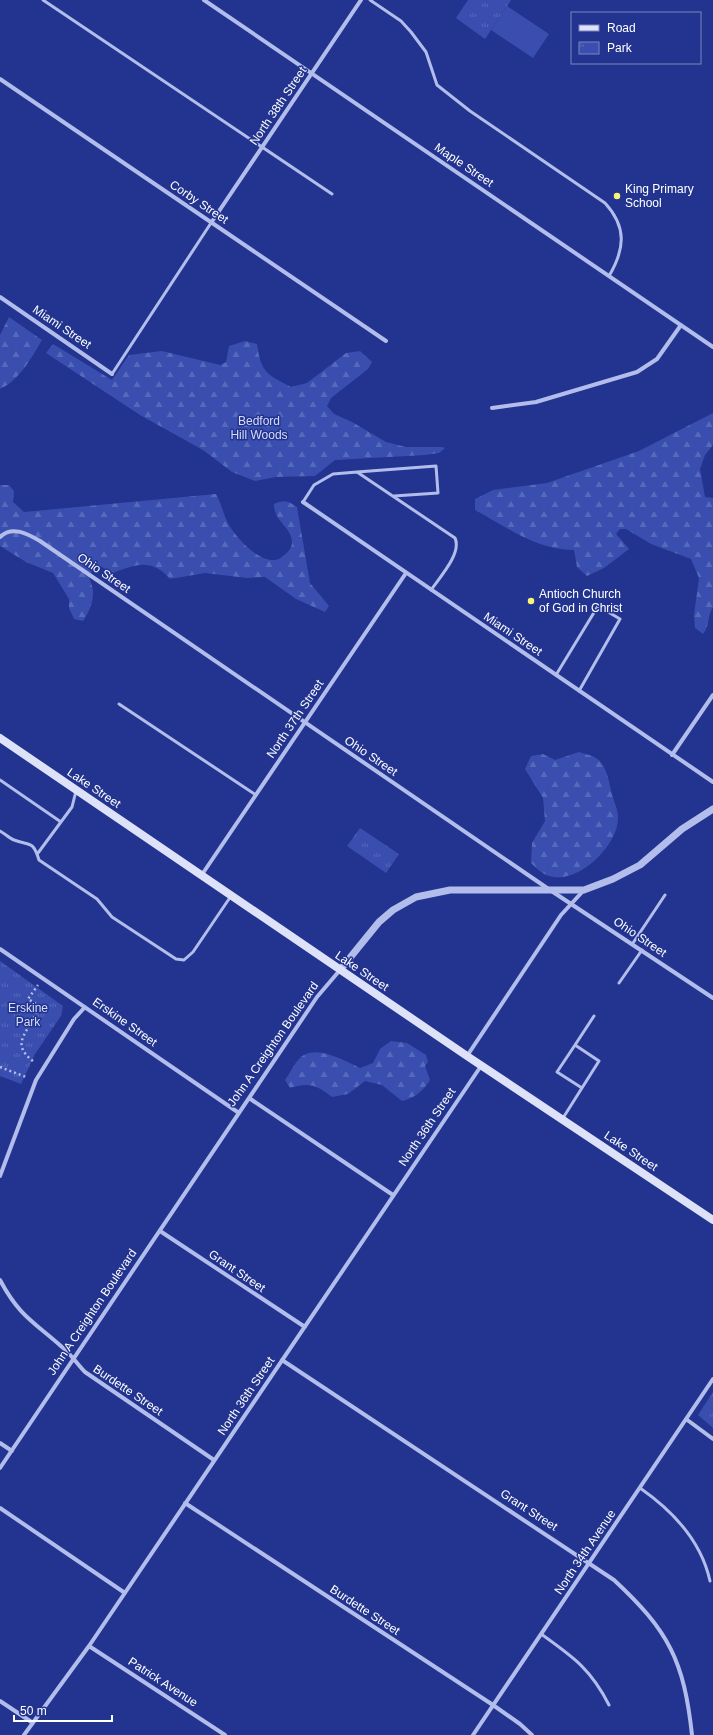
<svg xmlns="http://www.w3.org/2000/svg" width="713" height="1735" font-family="Arial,sans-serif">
<defs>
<pattern id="forest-firs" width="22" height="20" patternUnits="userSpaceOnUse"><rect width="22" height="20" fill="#394eae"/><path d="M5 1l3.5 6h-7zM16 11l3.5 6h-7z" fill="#5769ba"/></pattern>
<pattern id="park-tufts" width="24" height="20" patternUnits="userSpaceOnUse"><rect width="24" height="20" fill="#394eae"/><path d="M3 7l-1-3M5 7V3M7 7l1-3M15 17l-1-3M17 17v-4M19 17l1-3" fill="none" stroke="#5769ba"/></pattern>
</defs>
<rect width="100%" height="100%" fill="#22348f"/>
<path fill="#394eae" d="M 507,6 L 549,34 L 533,58 L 491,30 Z"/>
<path fill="url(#forest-firs)" d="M 9,317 L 42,340 C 32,357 19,381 0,389 L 0,335 Z
M 245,341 L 257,344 C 261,372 266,374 291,387 L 307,383 L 346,353 L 360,351 L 372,362 L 368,369 L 331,398 L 327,406 L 334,414 L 352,422 L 386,442 L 406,447 L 442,447 L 445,448 L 439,453 L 425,455 L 335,460 L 315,476 L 276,477 L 255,481 L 232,472 L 203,450 L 140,415 L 46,353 L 53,344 L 112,380 L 129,355 L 162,351 L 220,365 L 226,362 L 229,346 Z
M 713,413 L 713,445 L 705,455 L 700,469 L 705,497 L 713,498 L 713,607 C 707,616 710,625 703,634 L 695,628 L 694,615 L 699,578 L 691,559 L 651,544 L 626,529 L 620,529 L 616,534 L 629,549 L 604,568 L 587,576 L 577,567 L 574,550 C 536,550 507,527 475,510 L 475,499 L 493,490 L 547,483 L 639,451 Z
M 0,485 L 9,485 L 14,491 L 13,502 L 24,512 L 216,494 C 222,504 223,515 229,525 C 237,539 265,570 282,557 C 287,553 292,549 292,542 C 291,526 274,522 274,504 C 284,499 289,501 297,507 L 310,583 L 329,606 L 325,612 L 296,599 L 265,577 L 247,578 L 205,573 L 170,579 C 152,558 136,564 113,573 L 98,565 C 82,579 94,580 93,594 C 93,603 88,614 83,621 L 74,619 L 69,608 L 69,599 L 53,573 L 26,562 L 0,546 Z
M 579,752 C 584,754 592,755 596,758 C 606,764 609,781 611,791 C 613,799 618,809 618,818 C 618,845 581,881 554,877 C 544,876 537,869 531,863 L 532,843 L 545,821 L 543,798 L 525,769 L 531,756 L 543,754 L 555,760 Z
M 391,1041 L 407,1043 L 426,1055 L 428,1062 L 425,1066 L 430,1080 C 423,1091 415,1098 402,1101 L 382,1085 L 365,1081 L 348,1094 L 332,1097 C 317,1085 309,1082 290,1088 L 285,1080 C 290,1073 295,1062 301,1057 C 317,1044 345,1061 360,1068 L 373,1063 L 380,1049 Z"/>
<path fill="url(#park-tufts)" d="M 468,0 L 511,0 L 485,39 L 456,18 Z
M 360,828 L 399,854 L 386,873 L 347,846 Z
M 0,961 L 63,1006 L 61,1016 L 35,1054 L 21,1084 L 0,1076 Z
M 713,1392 L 713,1428 L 698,1415 Z"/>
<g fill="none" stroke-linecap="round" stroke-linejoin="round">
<path stroke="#b2bdec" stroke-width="2.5" stroke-dasharray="2 3" stroke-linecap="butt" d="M 33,1061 C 9,1043 29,1032 37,1011 L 35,1003 L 28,999 L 38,985
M 0,1067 L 26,1077"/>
<path stroke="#b2bdec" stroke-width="3" d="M 43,0 L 332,194
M 370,0 L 401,21 L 411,32 L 426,52 L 437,85 L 470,111 L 605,203 C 627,227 625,249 609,276
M 112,374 L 211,223
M 357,472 L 436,466 L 438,493 L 394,496
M 303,502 L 314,485 L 333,474 L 357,472 L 455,538 C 462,553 440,577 431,590
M 556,675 L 598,606 L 620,619 L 579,691
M 119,704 L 256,795
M 0,780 L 61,822
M 0,831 C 4,833 9,838 14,840 C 30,846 33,840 39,860 L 97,899 L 112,917 L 176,959 L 184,960 L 193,952 L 231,896
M 38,853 L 72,807 L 76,791
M 633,943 L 665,895
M 619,983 L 642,950
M 575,1045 L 594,1016
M 563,1118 L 599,1061 L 575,1045 L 557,1072 L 582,1088
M 640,1488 C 673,1511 701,1540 710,1581
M 541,1634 C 573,1657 591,1669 609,1705"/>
<path stroke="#b2bdec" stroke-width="4" d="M 204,0 L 713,347
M 0,79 L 386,341
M 211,223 L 361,0
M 0,297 L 112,374
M 492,408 L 536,402 L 637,372 L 657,359 L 681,325
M 303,502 L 713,782
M 0,537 C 12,525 28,534 40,541 L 550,890 L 713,998
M 672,755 L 713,695
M 201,876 L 406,573
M 0,949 L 239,1113
M 467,1056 L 561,915 L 584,890
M 249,1098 L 393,1195
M 0,1176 L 36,1080 L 74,1019 L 85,1007
M 160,1231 L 305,1327
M 0,1280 C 19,1316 34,1322 62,1347 C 71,1354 77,1364 85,1372 L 214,1460
M 282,1360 L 614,1580 C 669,1631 684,1661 692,1735
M 686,1419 L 713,1439
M 0,1443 L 12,1451
M 0,1468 L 317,997 L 340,970
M 185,1503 L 493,1705 L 520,1724 L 532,1735
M 0,1508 L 125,1593
M 89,1646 L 225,1735
M 0,1701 L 33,1723
M 24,1735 L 89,1646 L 481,1066
M 473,1735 L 713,1379"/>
<path stroke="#b2bdec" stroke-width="7" d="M 340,970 L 379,922 L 393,910 L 416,897 L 450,890 L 584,890 L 613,879 L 640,865 L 682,829 L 713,809"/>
<path stroke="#dee2f9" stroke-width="8" d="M 0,738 L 467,1056 L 713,1220"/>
</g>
<g fill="#f8f674" stroke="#22348f" stroke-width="1.5">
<circle cx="617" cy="196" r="4"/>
<circle cx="531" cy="601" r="4"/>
</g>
<g text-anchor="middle" stroke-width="3" stroke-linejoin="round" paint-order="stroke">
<g font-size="12" fill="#fff" stroke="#22348f">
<text transform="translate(278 106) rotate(-56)" y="4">North 38th Street</text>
<text transform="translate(464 165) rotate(34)" y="4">Maple Street</text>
<text transform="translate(199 202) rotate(34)" y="4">Corby Street</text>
<text transform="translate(62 327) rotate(34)" y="4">Miami Street</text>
<text transform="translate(104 573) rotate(34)" y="4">Ohio Street</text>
<text transform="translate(513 634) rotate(34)" y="4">Miami Street</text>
<text transform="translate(295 719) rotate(-56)" y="4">North 37th Street</text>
<text transform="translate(371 756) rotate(34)" y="4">Ohio Street</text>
<text transform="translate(94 788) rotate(34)" y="4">Lake Street</text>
<text transform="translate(640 937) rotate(34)" y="4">Ohio Street</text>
<text transform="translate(362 971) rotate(34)" y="4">Lake Street</text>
<text transform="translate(125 1022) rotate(35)" y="4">Erskine Street</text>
<text transform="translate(273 1044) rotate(-55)" y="4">John A Creighton Boulevard</text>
<text transform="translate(427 1127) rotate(-56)" y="4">North 36th Street</text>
<text transform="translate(631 1151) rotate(34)" y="4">Lake Street</text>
<text transform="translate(237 1271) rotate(34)" y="4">Grant Street</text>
<text transform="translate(92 1312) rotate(-56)" y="4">John A Creighton Boulevard</text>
<text transform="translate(128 1390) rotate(34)" y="4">Burdette Street</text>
<text transform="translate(246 1396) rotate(-56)" y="4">North 36th Street</text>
<text transform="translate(529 1510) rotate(33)" y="4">Grant Street</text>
<text transform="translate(585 1552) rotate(-56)" y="4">North 34th Avenue</text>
<text transform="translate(365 1610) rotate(33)" y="4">Burdette Street</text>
<text transform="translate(163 1682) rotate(33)" y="4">Patrick Avenue</text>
</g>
<g font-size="12" fill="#fff" stroke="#22348f" text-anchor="start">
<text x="625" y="193">King Primary<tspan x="625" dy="14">School</tspan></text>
<text x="539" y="598">Antioch Church<tspan x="539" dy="14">of God in Christ</tspan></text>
</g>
<g font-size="12" fill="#d7ddf9" stroke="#22348f">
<text x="259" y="425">Bedford<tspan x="259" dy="14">Hill Woods</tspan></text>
<text x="28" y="1012">Erskine<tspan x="28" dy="14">Park</tspan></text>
</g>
</g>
<rect x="571" y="12" width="130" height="52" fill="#22348f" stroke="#7a85bc"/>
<rect x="579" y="25" width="20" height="6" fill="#dee2f9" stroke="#7a85bc"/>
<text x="607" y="32" font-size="12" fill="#ffffff">Road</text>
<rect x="579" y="42" width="20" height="12" fill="url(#park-tufts)" stroke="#7a85bc"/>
<text x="607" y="52" font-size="12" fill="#ffffff">Park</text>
<path d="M14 1715v6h98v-6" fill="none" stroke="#ffffff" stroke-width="2"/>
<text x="20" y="1715" font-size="12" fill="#ffffff" stroke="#22348f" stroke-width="3" paint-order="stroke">50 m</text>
</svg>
